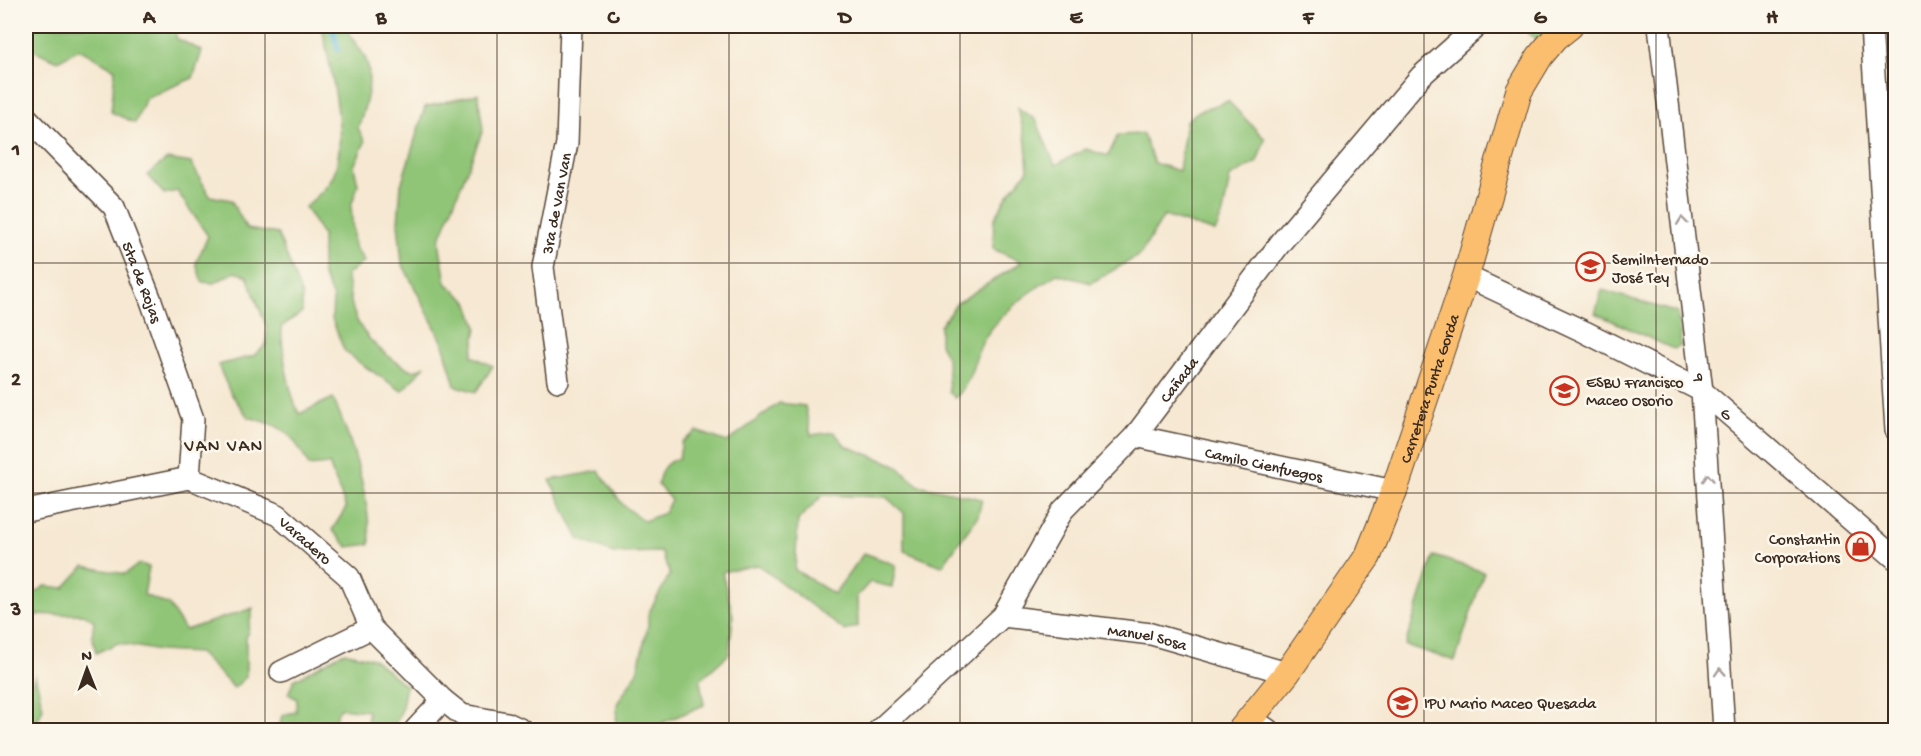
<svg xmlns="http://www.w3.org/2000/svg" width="1921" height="756" font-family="'Gochi Hand',sans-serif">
<rect width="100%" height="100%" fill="#fbf7ec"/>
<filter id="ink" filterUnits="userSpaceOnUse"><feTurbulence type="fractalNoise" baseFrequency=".0167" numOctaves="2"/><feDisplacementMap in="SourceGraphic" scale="12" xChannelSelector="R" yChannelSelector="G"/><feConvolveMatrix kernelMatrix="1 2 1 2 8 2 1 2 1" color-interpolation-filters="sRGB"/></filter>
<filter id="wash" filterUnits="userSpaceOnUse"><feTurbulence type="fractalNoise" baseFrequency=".008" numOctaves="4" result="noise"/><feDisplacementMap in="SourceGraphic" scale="24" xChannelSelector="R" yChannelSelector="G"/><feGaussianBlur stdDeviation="1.35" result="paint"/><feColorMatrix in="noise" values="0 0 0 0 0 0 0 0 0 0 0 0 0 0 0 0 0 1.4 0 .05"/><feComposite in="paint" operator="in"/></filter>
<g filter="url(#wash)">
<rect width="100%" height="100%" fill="#f6e8d2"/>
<path fill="#90c577" stroke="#66784a" stroke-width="1.5" d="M 26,26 L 176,26 L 176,38 L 202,51 L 193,78 L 146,98 L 135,123 L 111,112 L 115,69 L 79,49 L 58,61 L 26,47 Z
M 322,26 L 346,26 C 352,42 355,41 363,54 C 376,75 365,108 358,128 L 365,142 L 354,166 L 358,185 L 351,206 L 354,246 L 364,261 L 346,275 C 349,287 350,301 354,313 C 362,338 390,361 414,371 L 425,366 L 402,391 L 361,364 L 344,350 L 332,319 L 333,298 L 322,274 L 322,235 L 305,207 C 316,197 327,189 333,176 C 350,138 329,66 322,26 Z
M 1519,26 L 1555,26 L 1538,40 Z
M 478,94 L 483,130 L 439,241 L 446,283 L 468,302 L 477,327 L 472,356 L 493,366 L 476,392 L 455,386 L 443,343 L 402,263 L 398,223 L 401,185 L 425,107 Z
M 1228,101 L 1265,139 L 1257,162 L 1230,177 L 1223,213 L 1215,232 L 1164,216 L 1140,255 L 1091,283 L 1057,274 C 1030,292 1002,311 984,339 C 973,358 973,382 955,398 L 949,392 L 947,358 L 940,344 L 940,326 L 957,303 L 1022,262 L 993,249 L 994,220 L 1007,196 L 1028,170 L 1026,142 L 1018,108 L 1036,120 L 1055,165 L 1086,149 L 1108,156 L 1118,135 L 1143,134 L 1154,163 L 1179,171 L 1186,121 L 1199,111 Z
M 167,159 L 191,163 L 210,196 L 231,200 L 247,229 L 278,234 L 302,296 L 302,312 L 281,327 C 283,357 287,386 299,414 L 333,398 C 353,443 369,495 370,544 L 348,547 L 332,530 L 346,508 L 329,464 L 309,466 C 292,432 285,427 248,417 L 230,392 L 218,365 L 253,356 L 266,345 L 267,328 L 247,276 L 235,272 L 214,283 L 202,282 L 196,263 L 208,236 L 177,191 L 164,194 L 147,175 Z
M 1602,290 L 1678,313 L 1681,346 L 1674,349 L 1669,347 L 1595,313 Z
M 779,403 L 805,406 L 811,435 L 834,432 L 846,446 L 896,465 L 918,485 L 982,499 L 978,516 L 942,566 L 904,551 L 904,513 L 886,497 L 823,495 L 798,520 L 795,570 L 834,594 L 864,553 L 896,565 L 892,587 L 870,582 L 857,596 L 858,626 L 845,631 L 758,565 L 722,572 L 733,616 L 729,654 L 700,680 L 704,705 L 662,723 L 664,730 L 616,730 L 617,704 L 637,672 L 648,626 L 648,614 L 670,574 L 661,552 L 613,553 L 579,539 L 550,480 L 599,471 L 623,505 L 644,521 L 664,513 L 671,500 L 658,485 C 660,470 665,462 679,458 L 682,442 L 697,431 L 727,442 Z
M 1434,556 L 1484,572 L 1455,661 L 1405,645 Z
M 139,564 L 149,567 L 144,595 L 169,605 L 185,630 L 253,608 L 246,639 L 246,677 L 234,688 L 199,653 L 159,651 L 118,643 L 96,653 L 92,636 L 94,621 L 84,614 L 31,615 L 26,607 L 26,600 L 45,586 L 64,588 L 84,566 L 125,574 Z
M 344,652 L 374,659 L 406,686 C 399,717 404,730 367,730 L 368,711 L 340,708 C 337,714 334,725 328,729 C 317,736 290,731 280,725 L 282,715 L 296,712 L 297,699 L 288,694 L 294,680 Z
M 35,675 L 43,708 L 35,727 L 48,730 L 26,730 L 26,696 Z"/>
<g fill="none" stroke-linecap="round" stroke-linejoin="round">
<path stroke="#55b3d4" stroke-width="6" d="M 332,26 L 338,49"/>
</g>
</g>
<g filter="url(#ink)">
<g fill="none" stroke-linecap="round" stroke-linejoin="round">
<defs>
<g id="minor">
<path id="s1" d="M 1659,26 L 1702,391 L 1724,730"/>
<path d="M 1871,26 L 1896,430"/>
<path id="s2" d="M 26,117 L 114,207 L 150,298 L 193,419 L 189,478"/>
<path id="s3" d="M 1466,276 L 1585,332 L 1702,391 L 1896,559"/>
<path id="s4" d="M 558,381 L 543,267 L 567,143 L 571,26"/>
<path id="s5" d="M 1135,436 L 1394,491"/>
<path id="s6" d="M 26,511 L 189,478 L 278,515 L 349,577 L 371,628 L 443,700 L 462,715 L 507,723 L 522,730"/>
<path id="s7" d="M 1003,616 L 1151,634 L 1287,673"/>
<path d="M 281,672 L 371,628"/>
<path d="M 1252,719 L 1268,730"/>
<path d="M 415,730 L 443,700"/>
<path id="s8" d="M 879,730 L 1003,616 L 1063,510 L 1135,436 L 1282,241 L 1421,76 L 1477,26"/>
</g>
<g id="major">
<path id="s9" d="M 1241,730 L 1287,673 L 1368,556 L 1394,491 L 1466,276 L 1519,91 L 1540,56 L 1556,37 L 1570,26"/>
</g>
</defs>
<use href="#minor" stroke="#574639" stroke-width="24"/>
<use href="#major" stroke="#574639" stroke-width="28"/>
<use href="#minor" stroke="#fff" stroke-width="21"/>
<use href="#major" stroke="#fbbe6e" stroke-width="26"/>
</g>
<defs><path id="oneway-chevron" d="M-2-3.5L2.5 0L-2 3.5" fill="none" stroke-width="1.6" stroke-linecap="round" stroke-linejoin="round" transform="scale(1.5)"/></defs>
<g stroke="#a79f9a">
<use href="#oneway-chevron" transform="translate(1682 221) rotate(-97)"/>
<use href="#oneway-chevron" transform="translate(1708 478) rotate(-94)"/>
<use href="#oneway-chevron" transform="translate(1720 672) rotate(-94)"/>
</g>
</g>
<path fill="none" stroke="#3b2a1e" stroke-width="1.5" stroke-opacity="0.55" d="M 265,26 L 265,730M 497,26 L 497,730M 729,26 L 729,730M 960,26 L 960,730M 1192,26 L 1192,730M 1424,26 L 1424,730M 1656,26 L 1656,730M 26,263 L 1896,263M 26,493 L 1896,493"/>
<defs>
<symbol id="school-ring" viewBox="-11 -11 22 22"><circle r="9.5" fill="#fbf7ec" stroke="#c8321e" stroke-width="1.5"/><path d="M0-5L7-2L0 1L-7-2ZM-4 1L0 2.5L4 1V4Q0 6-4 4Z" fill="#c8321e"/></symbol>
<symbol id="shop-ring" viewBox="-11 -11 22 22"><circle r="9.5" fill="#fbf7ec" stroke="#c8321e" stroke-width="1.5"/><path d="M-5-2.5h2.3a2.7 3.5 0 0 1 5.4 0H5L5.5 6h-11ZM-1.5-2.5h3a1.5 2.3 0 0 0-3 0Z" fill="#c8321e"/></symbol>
</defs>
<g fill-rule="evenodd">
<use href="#school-ring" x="1574" y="250" width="33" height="33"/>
<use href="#school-ring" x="1548" y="374" width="33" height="33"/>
<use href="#shop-ring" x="1844" y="530" width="33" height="33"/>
<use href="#school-ring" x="1386" y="686" width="33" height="33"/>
</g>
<g text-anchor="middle" stroke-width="5" stroke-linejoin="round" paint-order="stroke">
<g font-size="16" fill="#3b2a1e" stroke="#fbf7ec">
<text dy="6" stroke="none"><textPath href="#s4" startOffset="180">3ra de Van Van</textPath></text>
<text dy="6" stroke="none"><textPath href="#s2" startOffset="206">5ta de Rojas</textPath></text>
<text dy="6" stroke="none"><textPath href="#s1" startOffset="354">9</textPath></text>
<text dy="6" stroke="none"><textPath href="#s8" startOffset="465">Cañada</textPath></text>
<text dy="6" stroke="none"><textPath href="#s9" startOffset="394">Carretera Punta Gorda</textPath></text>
<text dy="6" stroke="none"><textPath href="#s3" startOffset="296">G</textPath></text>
<text dy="6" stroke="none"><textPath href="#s5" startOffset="132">Camilo Cienfuegos</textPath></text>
<text dy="6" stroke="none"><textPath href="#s6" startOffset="300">Varadero</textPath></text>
<text dy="6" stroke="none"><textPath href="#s7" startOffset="146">Manuel Sosa</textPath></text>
</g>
<g font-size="16" fill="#3b2a1e" stroke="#fbf7ec" text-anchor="start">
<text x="1612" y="264">SemiInternado<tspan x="1612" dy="18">José Tey</tspan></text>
<text x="1586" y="387">ESBU Francisco<tspan x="1586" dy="18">Maceo Osorio</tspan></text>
<text x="1840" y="544" text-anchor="end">Constantin<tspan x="1840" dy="18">Corporations</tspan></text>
<text x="1424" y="708">IPU Mario Maceo Quesada</text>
</g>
<g font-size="18" letter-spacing="1.5" fill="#3b2a1e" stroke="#fbf7ec">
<text x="224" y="451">VAN VAN</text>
</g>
</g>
<rect width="1921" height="756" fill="none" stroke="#fbf7ec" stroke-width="66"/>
<g transform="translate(87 669) rotate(359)" stroke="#fbf7ec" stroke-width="4.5" paint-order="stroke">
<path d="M0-4.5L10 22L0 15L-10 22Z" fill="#3b2a1e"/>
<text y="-9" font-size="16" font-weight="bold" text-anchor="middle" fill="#3b2a1e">N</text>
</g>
<rect x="33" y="33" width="1855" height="690" fill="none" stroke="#3b2a1e" stroke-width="2"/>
<g font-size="20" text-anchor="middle" font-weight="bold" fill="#3b2a1e">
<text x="149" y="23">A</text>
<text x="381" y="23">B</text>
<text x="613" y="23">C</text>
<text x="845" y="23">D</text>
<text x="1076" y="23">E</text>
<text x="1308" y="23">F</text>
<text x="1540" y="23">G</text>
<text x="1772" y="23">H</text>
<text x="16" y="155">1</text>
<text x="16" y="385">2</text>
<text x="16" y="615">3</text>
</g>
</svg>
